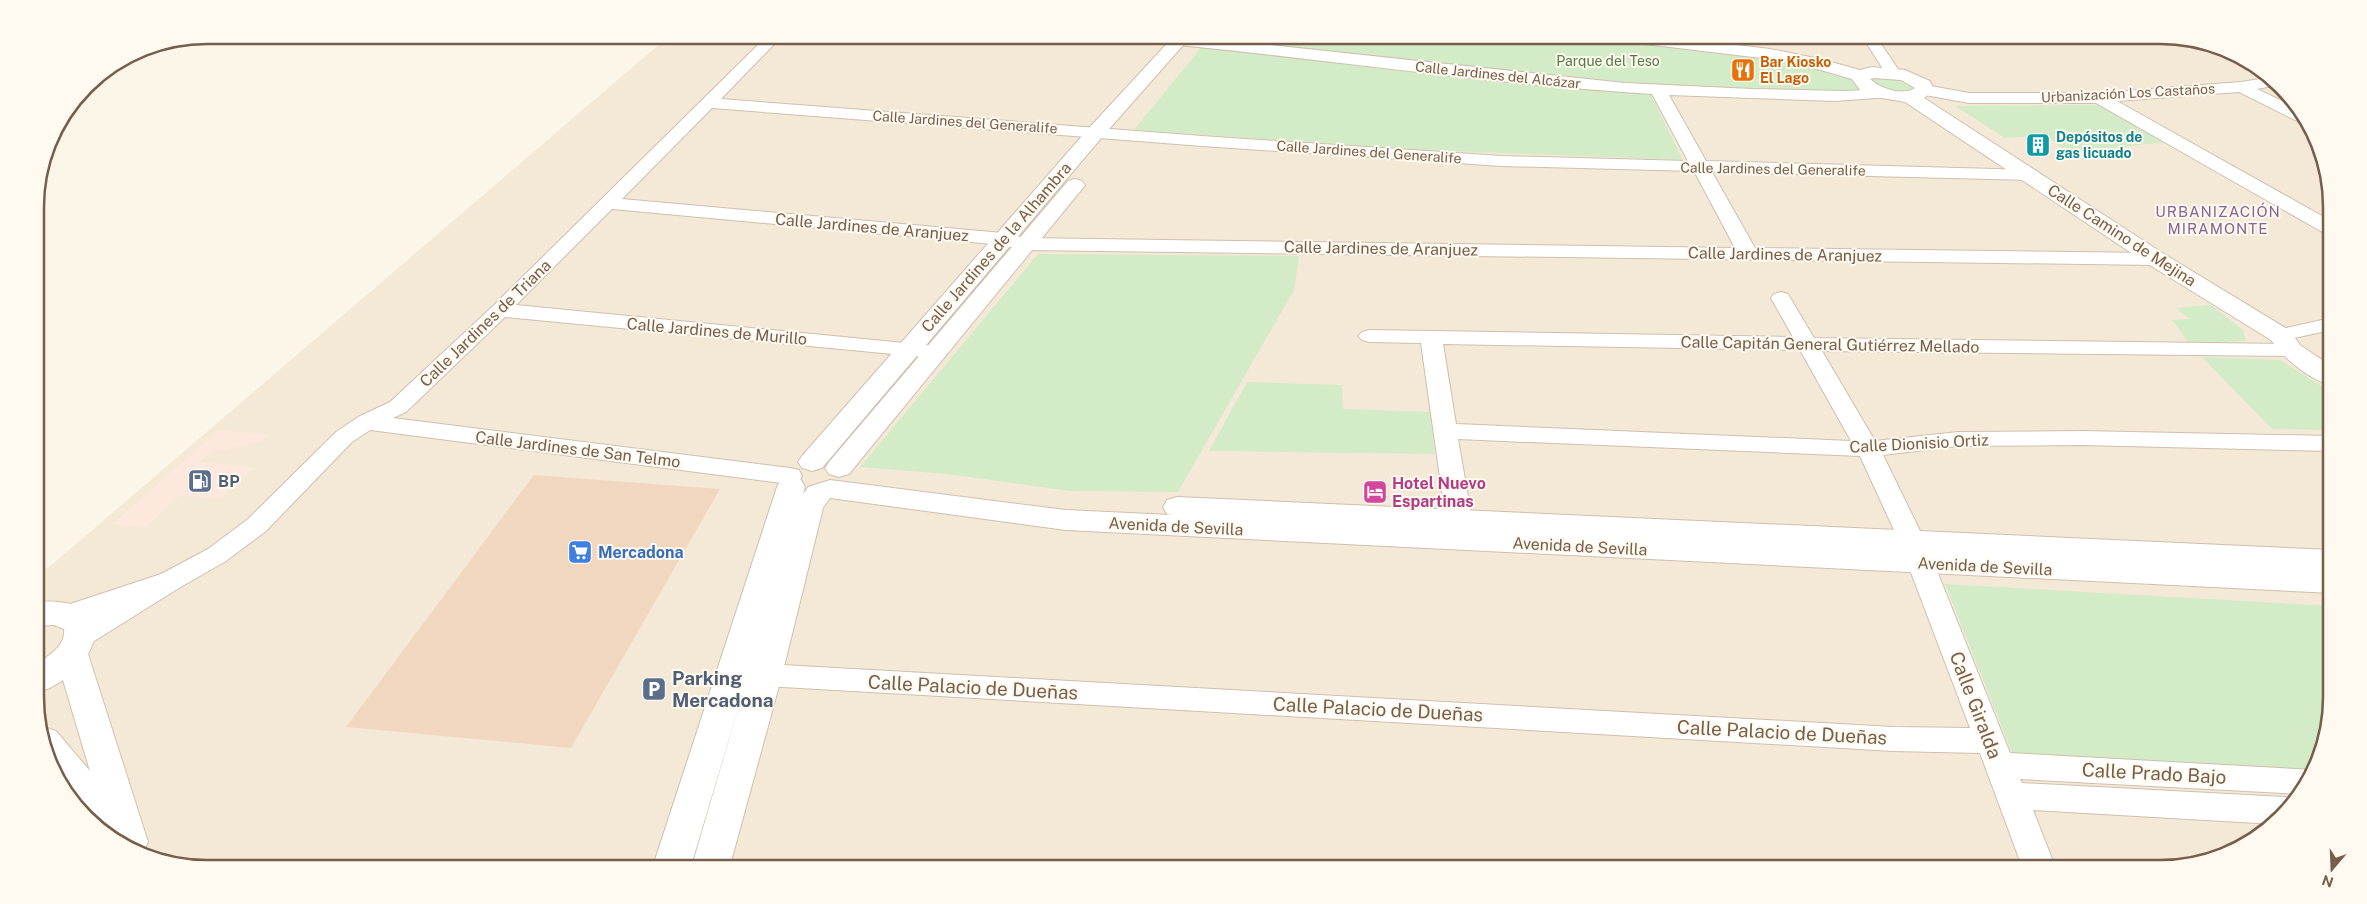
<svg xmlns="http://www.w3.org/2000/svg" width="2367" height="904" font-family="'Public Sans',sans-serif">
<rect width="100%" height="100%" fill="#fcf6e9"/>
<path fill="#f4e9d7" d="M 670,35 L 2160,35 L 2215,44 L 2289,94 L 2314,131 L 2330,184 L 2332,697 L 2323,752 L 2303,793 L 2265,833 L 2216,860 L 2171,869 L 207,869 L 152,860 L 78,811 L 38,730 L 37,568 L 48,568 Z"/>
<path fill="#fce8dd" d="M 218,430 L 269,435 L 262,441 L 210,453 L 200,462 L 254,468 L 221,499 L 180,495 L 145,528 L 113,524 Z"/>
<path fill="#d3ebc7" d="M 1200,35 L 1611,35 L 1820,64 L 1884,94 L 1658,90 L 1195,40 Z
M 1203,45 L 1650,93 L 1683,160 L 1426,150 L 1134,130 Z
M 1889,74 L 1919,87 L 1901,94 L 1869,85 L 1869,75 Z
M 2102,105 L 2166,142 L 2068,153 L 2046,135 L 2005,138 L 1955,106 Z
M 1038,254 L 1299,256 L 1294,290 L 1178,492 L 1070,491 L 947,474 L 860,467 Z
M 2211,305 L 2243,330 L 2246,341 L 2189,343 L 2172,320 L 2190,319 L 2176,308 Z
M 2202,357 L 2280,360 L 2331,392 L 2331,430 L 2272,429 Z
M 1247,382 L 1342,385 L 1343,409 L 1430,412 L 1435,454 L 1209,451 Z
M 1945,584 L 2332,606 C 2332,661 2338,721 2314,771 L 2013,755 Z"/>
<path fill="#f2d7c0" d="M 534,475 L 720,489 L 571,748 L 346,727 Z"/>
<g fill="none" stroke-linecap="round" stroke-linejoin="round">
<defs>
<path id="minor" d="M 768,35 L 783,35 L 721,99 L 1202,136 L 1502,156 L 1688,161 L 1652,94 C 1472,83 1294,54 1114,39 L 1107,35 L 1187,36 L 1625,83 L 1752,89 L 1845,91 L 1884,89 L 1890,91 L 1892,94 L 1890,97 L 1835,101 L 1669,95 L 1706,161 L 2031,170 L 2037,171 L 2040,175 L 2037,179 L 2031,180 L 1712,172 L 1755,248 L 2156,253 L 2163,255 L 2166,259 L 2163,263 L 2156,265 L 1025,250 L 1003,245 L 612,209 L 516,305 L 935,346 L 943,347 L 946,352 L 943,357 L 935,358 L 505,317 L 406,412 L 393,418 L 790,468 L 799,470 L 802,476 L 799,482 L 790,484 L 370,430 L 352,442 L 266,531 L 226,561 L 179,588 L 91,643 L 81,646 L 71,643 L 67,636 L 71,629 L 87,619 L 68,625 L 58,622 L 54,615 L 58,608 L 161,574 L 208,549 L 248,519 L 336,432 L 358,417 L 390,402 L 493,306 ZM 712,108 L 1202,146 L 1502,166 L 1694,171 L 1735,248 L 1025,238 L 1003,233 L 622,199 Z
M 1719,35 L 1733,35 L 1737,43 L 1735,46 L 1725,46 Z
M 1861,35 L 1875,35 L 1900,72 L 1897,75 L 1887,75 Z
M 2266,78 L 2277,85 L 2257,89 L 2301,110 L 2310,124 L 2301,123 L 2239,92 L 2117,101 L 2331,221 L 2331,235 L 2324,233 L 2096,103 L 1969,103 L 1925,95 L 1919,93 L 1917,90 L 1919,87 L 1925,85 L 1969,93 L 2099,93 L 2241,82 Z
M 1781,292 L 1788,294 L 1814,338 L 2291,344 L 2299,345 L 2302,350 L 2299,355 L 2291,356 L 1822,351 L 1875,441 L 1958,432 L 2082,431 L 2331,436 L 2331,451 L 2082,445 L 1958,446 L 1883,455 L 1925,541 L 2010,753 L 2314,770 L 2302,794 L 2020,779 L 2022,783 L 2285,797 L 2295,801 L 2274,824 L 2033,810 L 2056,869 L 2023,869 L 1980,753 L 1893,751 L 765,686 L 755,683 L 751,675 L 755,667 L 765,664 L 1893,727 L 1970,728 L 1899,541 L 1860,456 L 1458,439 L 1472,520 L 1468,526 L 1459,529 L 1450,526 L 1446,520 L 1421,343 L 1369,342 L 1362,340 L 1358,336 L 1362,332 L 1369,330 L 1793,337 L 1771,298 L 1774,294 ZM 1443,344 L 1800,350 L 1851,441 L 1456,424 Z
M 2331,318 L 2331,330 L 2280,341 L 2273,339 L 2269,335 L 2273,331 Z"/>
<path id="tertiary" d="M 1175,35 L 1192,35 L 1103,136 L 822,468 L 812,471 L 802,468 L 798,462 L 802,456 L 1089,128 Z
M 1603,35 L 1654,35 L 1770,49 L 1820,59 L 1860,70 L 1872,67 L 1905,70 L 1930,81 L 1934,90 L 1924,98 L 2164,254 L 2289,330 L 2300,345 L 2331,366 L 2331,385 C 2308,379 2285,359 2271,340 L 2148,264 L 1905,102 L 1876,97 L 1860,90 L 1852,79 L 1817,69 L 1770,59 L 1611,40 L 1605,39 ZM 1874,78 L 1901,80 L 1915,88 C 1902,96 1881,89 1870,79 Z
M 1075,179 L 1082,181 L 1085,185 L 1082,189 L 849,474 L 839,477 L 829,474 L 825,468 L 829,462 L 1068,181 Z
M 791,478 L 801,480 L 805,487 L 803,494 L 808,487 L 830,480 L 1066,510 L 1171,515 L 1167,514 L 1163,507 L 1167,500 L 1177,497 L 2332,550 L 2332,593 L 1066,530 L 830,498 L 823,508 L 782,675 L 729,869 L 691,869 L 743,692 L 690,869 L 652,869 L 777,487 L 781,480 Z"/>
<path id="secondary" d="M 38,602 C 75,599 111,612 88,654 L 148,842 L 142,853 L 78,811 L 38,730 L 44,727 L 56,731 L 90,771 L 63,680 L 50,688 L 38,692 L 38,663 C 50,655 66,645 64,629 L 54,625 L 38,626 Z"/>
</defs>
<use href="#minor" stroke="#cfbfae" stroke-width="2"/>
<use href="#tertiary" stroke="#cfbfae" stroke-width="2"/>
<use href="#secondary" stroke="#d4c1ae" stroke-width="2"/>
<use href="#minor" fill="#fff" fill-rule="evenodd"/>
<use href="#tertiary" fill="#fff" fill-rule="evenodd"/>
<use href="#secondary" fill="#fff" fill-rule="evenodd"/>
</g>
<defs>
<symbol id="restaurant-square" viewBox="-11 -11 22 22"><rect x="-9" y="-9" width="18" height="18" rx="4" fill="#e8710a" stroke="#fffaf0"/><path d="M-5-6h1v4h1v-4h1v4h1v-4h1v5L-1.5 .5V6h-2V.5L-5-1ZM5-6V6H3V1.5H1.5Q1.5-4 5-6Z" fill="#fff"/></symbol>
<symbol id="building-square" viewBox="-11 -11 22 22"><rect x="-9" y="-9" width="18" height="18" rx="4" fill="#0f9aa8" stroke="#fffaf0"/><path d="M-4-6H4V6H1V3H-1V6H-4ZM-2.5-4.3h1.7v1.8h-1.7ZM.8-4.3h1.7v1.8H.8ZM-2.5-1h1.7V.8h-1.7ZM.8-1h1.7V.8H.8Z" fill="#fff"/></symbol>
<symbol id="fuel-square" viewBox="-11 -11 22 22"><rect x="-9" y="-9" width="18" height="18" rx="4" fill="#5c6f8a" stroke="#fffaf0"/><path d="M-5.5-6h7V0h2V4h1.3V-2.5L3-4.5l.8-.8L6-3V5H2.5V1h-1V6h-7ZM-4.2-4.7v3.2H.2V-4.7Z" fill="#fff"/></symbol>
<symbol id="hotel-square" viewBox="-11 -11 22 22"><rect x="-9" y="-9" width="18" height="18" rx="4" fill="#d1479c" stroke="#fffaf0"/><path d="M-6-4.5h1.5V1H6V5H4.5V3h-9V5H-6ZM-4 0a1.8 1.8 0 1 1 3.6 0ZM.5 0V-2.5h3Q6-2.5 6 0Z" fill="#fff"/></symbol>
<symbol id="supermarket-square" viewBox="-11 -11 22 22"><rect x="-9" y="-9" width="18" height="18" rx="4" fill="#3f7fe0" stroke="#fffaf0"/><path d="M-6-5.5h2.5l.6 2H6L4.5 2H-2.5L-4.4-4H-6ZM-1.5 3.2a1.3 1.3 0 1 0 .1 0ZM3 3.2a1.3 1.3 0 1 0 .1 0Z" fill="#fff"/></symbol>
<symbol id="parking-square" viewBox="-11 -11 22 22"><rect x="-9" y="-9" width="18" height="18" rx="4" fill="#5c6f8a" stroke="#fffaf0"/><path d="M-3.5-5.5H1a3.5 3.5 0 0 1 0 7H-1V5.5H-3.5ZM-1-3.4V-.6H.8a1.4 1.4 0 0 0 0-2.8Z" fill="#fff"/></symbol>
</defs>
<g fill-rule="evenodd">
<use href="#restaurant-square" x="1729" y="56" width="28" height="28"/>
<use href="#building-square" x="2024" y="131" width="28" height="28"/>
<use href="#fuel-square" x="186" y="467" width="28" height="28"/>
<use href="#hotel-square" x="1361" y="478" width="28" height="28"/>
<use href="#supermarket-square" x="566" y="538" width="28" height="28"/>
<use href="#parking-square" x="640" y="675" width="28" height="28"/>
</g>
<g text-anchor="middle" stroke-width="4" stroke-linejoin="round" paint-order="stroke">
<g font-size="14" fill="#517d43" stroke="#fffaf0">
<text x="1608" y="66">Parque del Teso</text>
</g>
<g font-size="14" font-weight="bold" fill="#c56008" stroke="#fffaf0" text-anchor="start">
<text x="1760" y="67">Bar Kiosko<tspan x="1760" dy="16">El Lago</tspan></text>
</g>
<g font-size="14" fill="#775e4c" stroke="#fffaf0">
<text transform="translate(1498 75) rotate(6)" y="5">Calle Jardines del Alcázar</text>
<text transform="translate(2128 93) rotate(-3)" y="5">Urbanización Los Castaños</text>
<text transform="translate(965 122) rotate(4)" y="5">Calle Jardines del Generalife</text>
<text transform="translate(1369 152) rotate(4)" y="5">Calle Jardines del Generalife</text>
<text transform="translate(1773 169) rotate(1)" y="5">Calle Jardines del Generalife</text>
</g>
<g font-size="14" font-weight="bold" fill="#0d838f" stroke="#fffaf0" text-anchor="start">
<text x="2056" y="142">Depósitos de<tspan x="2056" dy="16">gas licuado</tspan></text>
</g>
<g font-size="15" letter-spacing="1" fill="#876493" stroke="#fffaf0">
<text x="2218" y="217">URBANIZACIÓN<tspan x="2218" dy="17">MIRAMONTE</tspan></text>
</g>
<g font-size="16" fill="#775e4c" stroke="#fffaf0">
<text transform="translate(872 227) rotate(5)" y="6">Calle Jardines de Aranjuez</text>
<text transform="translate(2122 235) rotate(33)" y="6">Calle Camino de Mejina</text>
<text transform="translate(996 247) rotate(-49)" y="6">Calle Jardines de la Alhambra</text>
<text transform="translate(1381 248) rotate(1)" y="6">Calle Jardines de Aranjuez</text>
<text transform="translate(1785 254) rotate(1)" y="6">Calle Jardines de Aranjuez</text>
<text transform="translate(485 323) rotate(-44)" y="6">Calle Jardines de Triana</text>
<text transform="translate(717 331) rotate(5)" y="6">Calle Jardines de Murillo</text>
<text transform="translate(1830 344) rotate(1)" y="6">Calle Capitán General Gutiérrez Mellado</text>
<text transform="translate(1919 443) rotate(-3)" y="6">Calle Dionisio Ortiz</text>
<text transform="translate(578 449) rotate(7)" y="6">Calle Jardines de San Telmo</text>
<text transform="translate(1176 526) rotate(3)" y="6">Avenida de Sevilla</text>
<text transform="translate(1580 546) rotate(3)" y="6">Avenida de Sevilla</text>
<text transform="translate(1985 566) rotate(3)" y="6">Avenida de Sevilla</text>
</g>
<g font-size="16" font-weight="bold" fill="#4e5e75" stroke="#fffaf0" text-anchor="start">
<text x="218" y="487">BP</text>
</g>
<g font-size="16" font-weight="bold" fill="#b23c85" stroke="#fffaf0" text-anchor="start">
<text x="1392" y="489">Hotel Nuevo<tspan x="1392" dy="18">Espartinas</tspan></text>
</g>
<g font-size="16" font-weight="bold" fill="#366cbe" stroke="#fffaf0" text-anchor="start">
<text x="598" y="558">Mercadona</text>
</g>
<g font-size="19" font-weight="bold" fill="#4e5e75" stroke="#fffaf0" text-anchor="start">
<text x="672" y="685">Parking<tspan x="672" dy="22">Mercadona</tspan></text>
</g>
<g font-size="19" fill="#775e4c" stroke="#fffaf0">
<text transform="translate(973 687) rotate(3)" y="7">Calle Palacio de Dueñas</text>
<text transform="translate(1976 705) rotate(69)" y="7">Calle Giralda</text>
<text transform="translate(1378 709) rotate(3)" y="7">Calle Palacio de Dueñas</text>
<text transform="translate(1782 732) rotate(3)" y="7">Calle Palacio de Dueñas</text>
<text transform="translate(2154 773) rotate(3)" y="7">Calle Prado Bajo</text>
</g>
</g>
<path d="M0 0H2367V904H0ZM207 44H2160A163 163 0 0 1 2323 207V697A163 163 0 0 1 2160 860H207A163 163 0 0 1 44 697V207A163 163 0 0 1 207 44Z" fill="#fffaf0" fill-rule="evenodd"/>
<path fill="none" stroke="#775e4c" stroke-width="2.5" d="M207 44H2160A163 163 0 0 1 2323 207V697A163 163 0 0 1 2160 860H207A163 163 0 0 1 44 697V207A163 163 0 0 1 207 44Z"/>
<g transform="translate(2332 869) rotate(199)" stroke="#fffaf0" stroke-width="4" paint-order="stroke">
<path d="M0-4L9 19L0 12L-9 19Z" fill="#775e4c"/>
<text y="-8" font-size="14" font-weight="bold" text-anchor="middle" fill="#775e4c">N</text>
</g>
</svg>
